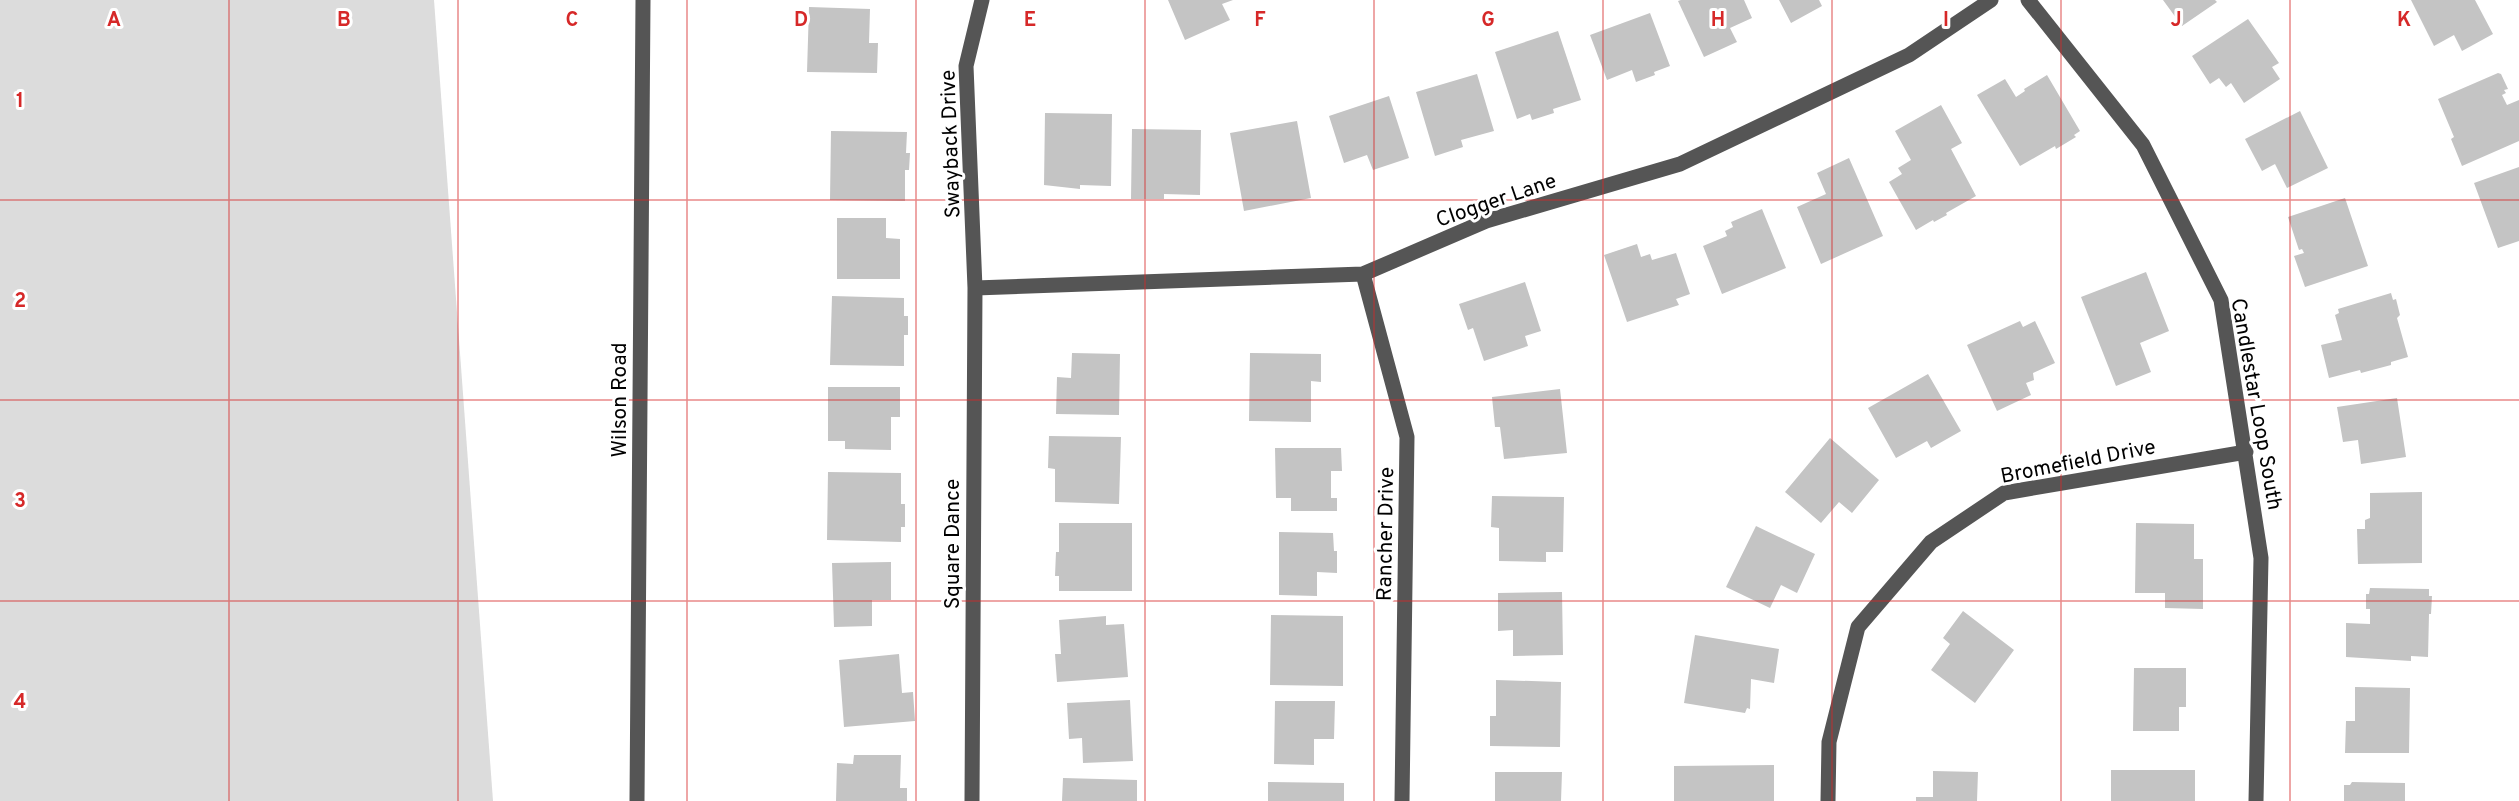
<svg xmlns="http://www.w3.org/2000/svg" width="2519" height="801" font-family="Overpass,sans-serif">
<rect width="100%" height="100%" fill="#fff"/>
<path fill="#dcdcdc" d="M 0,0 L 434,0 L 493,801 L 0,801 Z"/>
<path fill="#c4c4c4" d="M 1168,0 L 1233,0 L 1222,4 L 1230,20 L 1185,40 Z
M 1681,0 L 1744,0 L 1752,18 L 1730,28 L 1737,42 L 1704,57 L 1678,1 Z
M 1779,0 L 1819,0 L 1822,6 L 1791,23 Z
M 2163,0 L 2215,0 L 2217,2 L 2182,26 Z
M 2411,0 L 2475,0 L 2493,34 L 2462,51 L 2454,35 L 2434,46 Z
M 809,7 L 870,9 L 869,43 L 878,43 L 877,73 L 807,72 Z
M 1650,13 L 1670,66 L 1654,72 L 1655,75 L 1636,82 L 1632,70 L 1607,80 L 1590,35 Z
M 2248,19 L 2279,63 L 2272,67 L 2280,79 L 2244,103 L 2231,83 L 2226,87 L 2219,78 L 2210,84 L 2192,56 Z
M 1558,31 L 1581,100 L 1553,109 L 1554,113 L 1532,120 L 1530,114 L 1517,119 L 1495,52 Z
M 2498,73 L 2501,74 L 2508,89 L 2504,90 L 2506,93 L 2502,95 L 2507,105 L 2519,100 L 2519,141 L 2462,166 L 2451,139 L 2454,137 L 2438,99 Z
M 1477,74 L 1494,131 L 1461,140 L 1463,147 L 1435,156 L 1416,92 Z
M 2047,75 L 2080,131 L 2074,135 L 2076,137 L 2056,149 L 2055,146 L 2020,166 L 1977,95 L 2005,79 L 2016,97 L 2025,91 L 2024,89 Z
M 1389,96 L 1409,158 L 1373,170 L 1367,155 L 1344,163 L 1329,116 Z
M 1941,105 L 1962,143 L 1951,149 L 1976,196 L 1946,213 L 1947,215 L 1934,222 L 1933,220 L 1916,230 L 1889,182 L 1902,174 L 1898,168 L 1911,160 L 1895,131 Z
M 2300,111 L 2328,168 L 2287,188 L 2275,164 L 2262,171 L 2245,139 Z
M 1045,113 L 1112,114 L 1111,186 L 1080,185 L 1080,189 L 1044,185 Z
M 1297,121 L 1311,198 L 1244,211 L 1230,133 Z
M 1132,129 L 1201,130 L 1200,195 L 1164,194 L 1164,199 L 1131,199 Z
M 831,131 L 907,132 L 906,153 L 910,153 L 909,170 L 905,170 L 905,201 L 830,200 Z
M 1849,158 L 1883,236 L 1821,264 L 1797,207 L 1826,194 L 1817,173 Z
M 2519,167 L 2519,241 L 2498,248 L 2474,183 Z
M 2345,198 L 2368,266 L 2305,287 L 2294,256 L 2304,253 L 2302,249 L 2299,250 L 2288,217 Z
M 1762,209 L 1786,268 L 1722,294 L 1703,246 L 1727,236 L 1725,231 L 1733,227 L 1731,222 Z
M 837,218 L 886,218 L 886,238 L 900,239 L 900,279 L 837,279 Z
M 1637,244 L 1641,257 L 1650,254 L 1652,260 L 1676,253 L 1690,294 L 1676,299 L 1679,305 L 1627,322 L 1604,255 Z
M 2146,272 L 2169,331 L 2140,343 L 2151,372 L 2116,386 L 2081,297 Z
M 1525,282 L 1541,331 L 1525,336 L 1528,346 L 1484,361 L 1473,328 L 1468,330 L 1459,304 Z
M 2391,293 L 2393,300 L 2396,299 L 2400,315 L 2397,318 L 2408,357 L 2391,362 L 2391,365 L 2361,373 L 2360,370 L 2329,378 L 2321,345 L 2342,340 L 2335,315 L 2339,313 L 2338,309 Z
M 832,296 L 904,298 L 904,316 L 908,316 L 908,335 L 904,335 L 904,366 L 830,365 Z
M 2020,321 L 2023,327 L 2035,321 L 2055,363 L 2033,373 L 2034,380 L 2026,383 L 2031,395 L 1997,411 L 1967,345 Z
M 1072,353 L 1120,354 L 1119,415 L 1056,414 L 1057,377 L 1071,378 Z
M 1250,353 L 1321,354 L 1321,382 L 1311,381 L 1311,422 L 1249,421 Z
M 1928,374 L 1961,431 L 1931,448 L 1927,441 L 1896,458 L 1868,408 Z
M 828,387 L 900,387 L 900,417 L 891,417 L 891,450 L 845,449 L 845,441 L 828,441 Z
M 1560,389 L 1567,453 L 1504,459 L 1500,427 L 1495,427 L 1492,397 Z
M 2397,398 L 2406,457 L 2361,464 L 2358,440 L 2343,442 L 2337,407 Z
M 1049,436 L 1121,437 L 1119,504 L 1055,502 L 1055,469 L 1048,468 Z
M 1830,438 L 1879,480 L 1852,513 L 1839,502 L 1821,523 L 1785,492 Z
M 1275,448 L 1341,448 L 1342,471 L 1331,471 L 1331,498 L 1337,498 L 1337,511 L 1291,511 L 1291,498 L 1276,498 Z
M 828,472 L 901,473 L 901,504 L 905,504 L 905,527 L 901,527 L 901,542 L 827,540 Z
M 2422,492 L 2422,563 L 2358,564 L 2357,529 L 2365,529 L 2365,520 L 2370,518 L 2370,493 Z
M 1492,496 L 1564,497 L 1563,552 L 1546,552 L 1546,562 L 1499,561 L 1499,528 L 1491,527 Z
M 1059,523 L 1132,523 L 1132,591 L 1059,591 L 1059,576 L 1055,576 L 1056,552 L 1059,552 Z
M 2136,523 L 2194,524 L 2194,559 L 2203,559 L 2203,609 L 2165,608 L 2165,593 L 2135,593 Z
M 1756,526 L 1815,554 L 1797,593 L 1781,585 L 1770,608 L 1726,587 Z
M 1279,532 L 1333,533 L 1334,551 L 1337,551 L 1337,573 L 1317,572 L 1317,596 L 1279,595 Z
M 891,562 L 891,600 L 872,600 L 872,626 L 834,627 L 832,563 Z
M 2370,588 L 2429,589 L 2429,596 L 2432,596 L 2431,614 L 2429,614 L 2428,657 L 2411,656 L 2411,661 L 2346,657 L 2346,623 L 2370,624 L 2370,609 L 2366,609 L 2366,594 L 2369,594 Z
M 1562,592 L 1563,655 L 1513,656 L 1513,630 L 1498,631 L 1498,593 Z
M 1963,611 L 2014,650 L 1975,703 L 1931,670 L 1950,644 L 1943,638 Z
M 1271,615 L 1343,616 L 1343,686 L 1270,685 Z
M 1106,616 L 1106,625 L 1124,624 L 1128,677 L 1057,682 L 1055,654 L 1061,654 L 1059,620 Z
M 1695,635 L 1779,649 L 1774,683 L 1751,679 L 1750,709 L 1747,708 L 1745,713 L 1684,703 Z
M 899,654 L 902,693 L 913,692 L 915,721 L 844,727 L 839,660 Z
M 2134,668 L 2186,668 L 2186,707 L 2179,707 L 2179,731 L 2133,731 Z
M 1496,680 L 1561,682 L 1560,747 L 1490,746 L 1490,716 L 1496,716 Z
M 2355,687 L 2410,688 L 2409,753 L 2345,753 L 2346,721 L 2355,721 Z
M 1130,700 L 1133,761 L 1083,763 L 1082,738 L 1069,739 L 1067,703 Z
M 1275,701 L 1335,701 L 1334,739 L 1314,739 L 1314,765 L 1274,764 Z
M 854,755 L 901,755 L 900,788 L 907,788 L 907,801 L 836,801 L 837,763 L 853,764 Z
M 1774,765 L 1774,801 L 1674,801 L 1674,766 Z
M 2111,770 L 2195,770 L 2195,801 L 2111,801 Z
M 1933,771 L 1978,772 L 1977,801 L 1916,801 L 1916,797 L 1933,797 Z
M 1495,772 L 1562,772 L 1561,801 L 1495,801 Z
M 1063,778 L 1137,780 L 1137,801 L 1062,801 Z
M 1268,782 L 1344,783 L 1344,801 L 1268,801 Z
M 2352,782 L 2405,783 L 2405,801 L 2344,801 L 2344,785 L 2350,785 Z"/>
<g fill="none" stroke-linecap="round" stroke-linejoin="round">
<path stroke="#555" stroke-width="15" d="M 2028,0 L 2143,145 L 2221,300 L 2261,558 L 2256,801
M 1363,274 L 1407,437 L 1402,801
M 975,288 L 1363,274 L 1486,221 L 1680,164 L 1909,55 L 1991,0
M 637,801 L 643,0
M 972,801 L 975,288 L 966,66 L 982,0
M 1828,801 L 1829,742 L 1858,627 L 1931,542 L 2004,493 L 2246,452"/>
</g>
<path fill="none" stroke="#d62828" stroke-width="1.5" stroke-opacity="0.55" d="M 229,0 L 229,801M 458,0 L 458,801M 687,0 L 687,801M 916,0 L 916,801M 1145,0 L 1145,801M 1374,0 L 1374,801M 1603,0 L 1603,801M 1832,0 L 1832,801M 2061,0 L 2061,801M 2290,0 L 2290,801M 0,200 L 2519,200M 0,400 L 2519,400M 0,601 L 2519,601"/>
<g text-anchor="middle" stroke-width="6" stroke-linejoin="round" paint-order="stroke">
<g font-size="21" fill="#000" stroke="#fff">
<text transform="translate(950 144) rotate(-92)" y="7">Swayback Drive</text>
<text transform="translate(1496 200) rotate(-19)" y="7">Clogger Lane</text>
<text transform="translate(619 400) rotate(-90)" y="7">Wilson Road</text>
<text transform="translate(2257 404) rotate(80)" y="7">Candlestar Loop South</text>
<text transform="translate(2078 461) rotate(-11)" y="7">Bromefield Drive</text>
<text transform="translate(1385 534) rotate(-89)" y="7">Rancher Drive</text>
<text transform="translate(952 544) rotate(-90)" y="7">Square Dance</text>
</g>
</g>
<g font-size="20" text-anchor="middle" font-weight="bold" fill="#d62828" stroke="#fff" stroke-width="6" stroke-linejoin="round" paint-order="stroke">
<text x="114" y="26">A</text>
<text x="344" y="26">B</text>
<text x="572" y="26">C</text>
<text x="801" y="26">D</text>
<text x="1030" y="26">E</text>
<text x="1260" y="26">F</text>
<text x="1488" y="26">G</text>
<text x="1718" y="26">H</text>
<text x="1946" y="26">I</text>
<text x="2176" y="26">J</text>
<text x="2404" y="26">K</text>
<text x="20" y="107">1</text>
<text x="20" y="307">2</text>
<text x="20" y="507">3</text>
<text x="20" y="708">4</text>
</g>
</svg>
